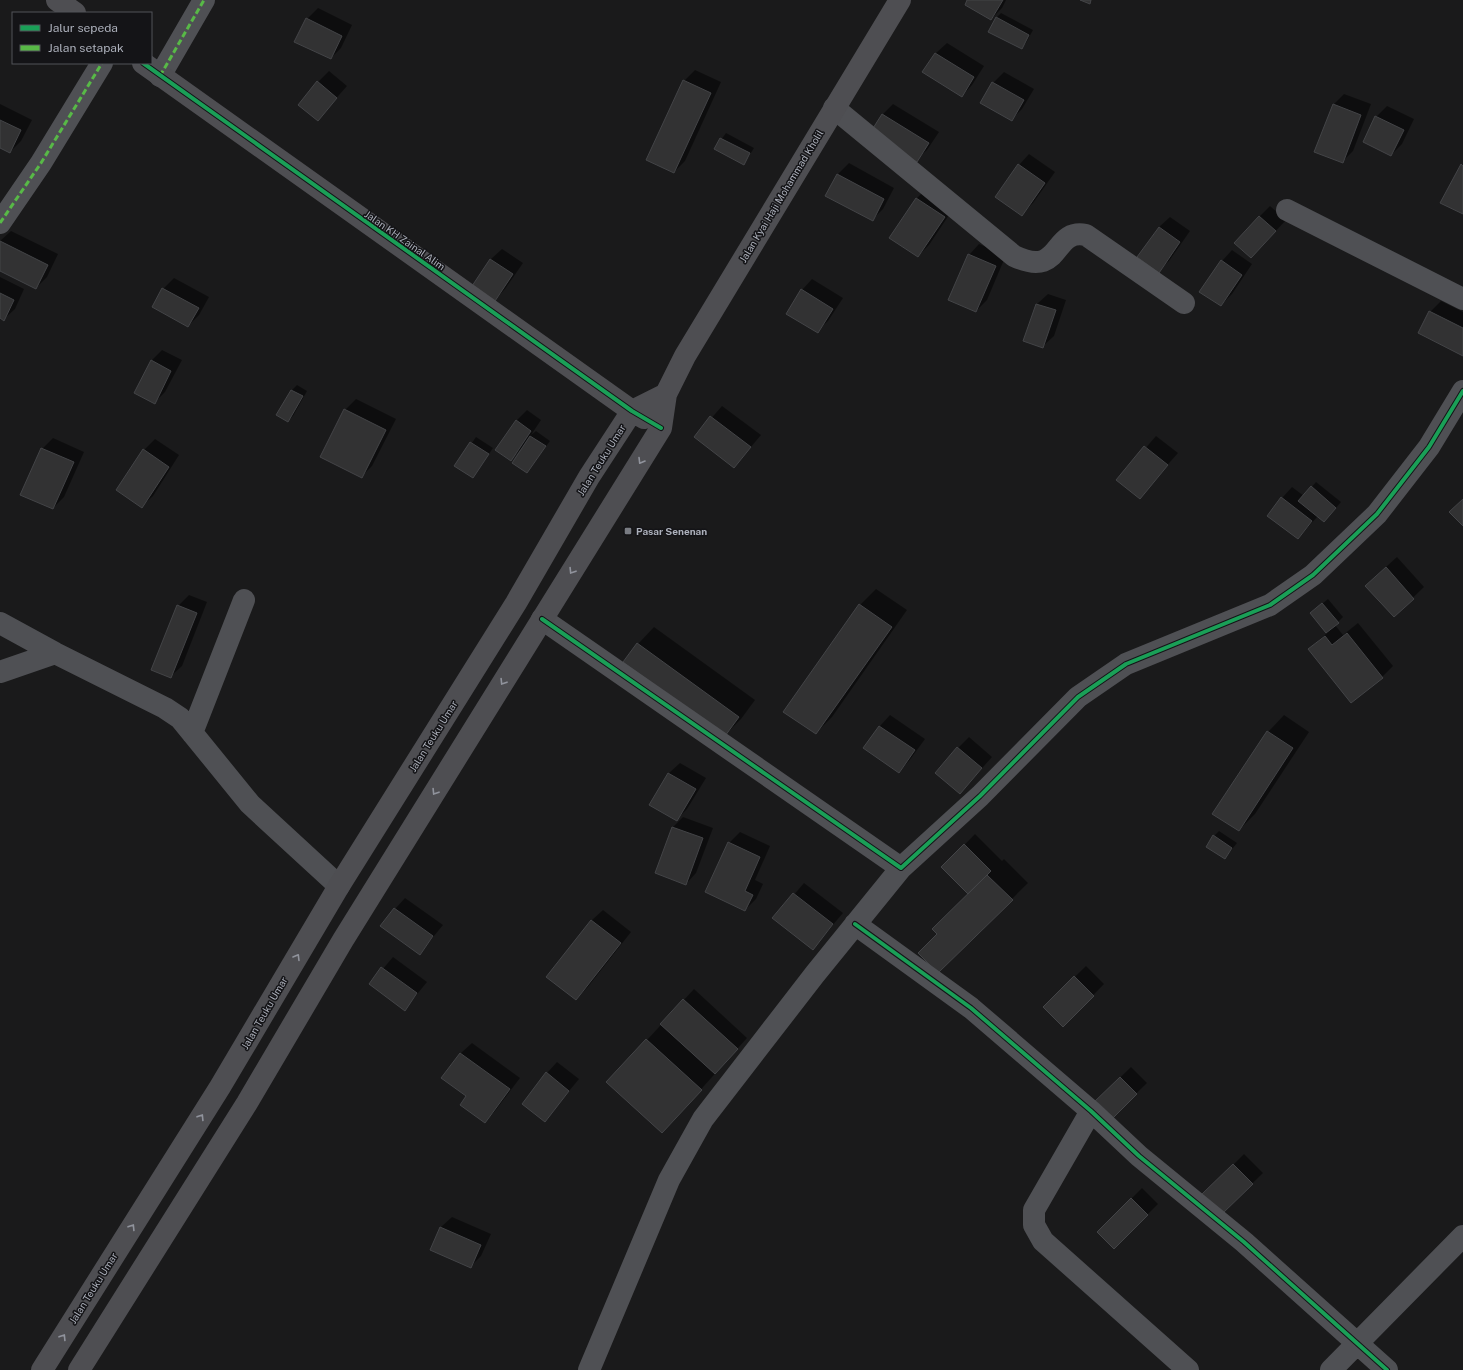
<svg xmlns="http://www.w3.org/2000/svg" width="1463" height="1370" font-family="'Public Sans',sans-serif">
<rect width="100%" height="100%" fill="#1a1a1b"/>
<path fill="#0007" d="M 969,0 L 1006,0 L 1002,8 L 991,19 Z
M 318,8 L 352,25 L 341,48 L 331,58 L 307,19 Z
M 1001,13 L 1033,30 L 1026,43 L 1021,48 L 996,18 Z
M 947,43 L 984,66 L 972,85 L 962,96 L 924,72 L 936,53 Z
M 695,70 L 721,82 L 685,161 L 674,172 L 684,81 Z
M 329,71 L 347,86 L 318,119 L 318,82 Z
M 1004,72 L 1034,89 L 1022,109 L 1012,119 L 993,83 Z
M 1344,94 L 1371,104 L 1353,151 L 1342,162 L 1333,105 Z
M 0,104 L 32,120 L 21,141 L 10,152 L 0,147 Z
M 893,104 L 939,132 L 927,150 L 916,160 L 883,114 Z
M 1387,106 L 1414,119 L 1402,144 L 1391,155 L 1376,117 Z
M 726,133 L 754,148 L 744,164 L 715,148 Z
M 1029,154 L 1055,172 L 1033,203 L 1022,214 L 1019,165 Z
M 849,163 L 894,188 L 883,209 L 872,220 L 827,195 L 838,174 Z
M 927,188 L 955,206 L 929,245 L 918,256 L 916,199 Z
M 1270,206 L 1286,220 L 1262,246 L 1259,217 Z
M 1170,217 L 1190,231 L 1169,261 L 1158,271 L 1159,227 Z
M 11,231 L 58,254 L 47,277 L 36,288 L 0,270 L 0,241 Z
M 979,244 L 1006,255 L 987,300 L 976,311 L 969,255 Z
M 502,249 L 523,263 L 505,289 L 495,300 L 473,286 L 491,259 Z
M 1232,250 L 1252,264 L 1232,294 L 1221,305 L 1222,261 Z
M 0,277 L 24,289 L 15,309 L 4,319 L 0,317 Z
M 174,278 L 209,297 L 199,315 L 188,326 L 153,307 L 163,289 Z
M 812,279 L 843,298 L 828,321 L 817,331 L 802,290 Z
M 1048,294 L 1066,300 L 1054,336 L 1043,346 L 1037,304 Z
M 1441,301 L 1463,312 L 1463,354 L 1430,312 Z
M 162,350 L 182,360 L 165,392 L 155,402 L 152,360 Z
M 297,385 L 307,391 L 293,416 L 288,421 L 292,390 Z
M 356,399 L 396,419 L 372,466 L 362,476 L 345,410 Z
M 722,406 L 761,435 L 734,467 L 695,437 Z
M 527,410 L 541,420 L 531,435 L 536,431 L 550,441 L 527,472 L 521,449 L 511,459 L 516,421 Z
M 1156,436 L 1178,453 L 1139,497 L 1118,480 Z
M 476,437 L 493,448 L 473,477 L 456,466 Z
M 53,438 L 84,452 L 64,497 L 53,508 L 42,449 Z
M 155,439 L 179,455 L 153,496 L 142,506 L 117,490 L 144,450 Z
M 1316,482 L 1341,502 L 1329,516 L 1318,516 L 1298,538 L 1282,498 L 1292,487 L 1304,496 Z
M 1397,557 L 1424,587 L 1394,616 L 1377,575 Z
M 876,589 L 907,610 L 832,717 L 816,733 L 860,605 Z
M 189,595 L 207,602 L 182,666 L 171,676 L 178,606 Z
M 1328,599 L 1343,617 L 1335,625 L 1343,635 L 1358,623 L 1393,666 L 1382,677 L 1309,649 L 1327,633 L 1311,613 Z
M 654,627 L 755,700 L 741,719 L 725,735 L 624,662 L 638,644 Z
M 890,715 L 925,739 L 909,761 L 898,772 L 864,748 L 880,726 Z
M 1284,715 L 1309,732 L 1255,814 L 1239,830 L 1268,732 Z
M 969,737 L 992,757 L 960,793 L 958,748 Z
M 680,763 L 706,778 L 687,809 L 676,820 L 650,805 L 669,773 Z
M 683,817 L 713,828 L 696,873 L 686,884 L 673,827 Z
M 1219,831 L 1237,843 L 1225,858 L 1214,836 Z
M 740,832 L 770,846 L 755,880 L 763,884 L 756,899 L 745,910 L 729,843 Z
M 975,834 L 1002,861 L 1004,859 L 1028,883 L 938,972 L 938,934 L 969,894 L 943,867 Z
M 804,883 L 843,913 L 813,948 L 774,918 Z
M 405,898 L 443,925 L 420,953 L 395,909 Z
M 603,910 L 631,932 L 587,988 L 576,998 L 548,976 L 592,920 Z
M 393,957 L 427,982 L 405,1009 L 370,984 Z
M 1086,966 L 1104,984 L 1063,1026 L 1044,1007 Z
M 694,989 L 747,1038 L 678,1115 L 647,1040 Z
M 472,1043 L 520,1078 L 495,1111 L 485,1121 L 467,1096 L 442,1078 L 461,1053 Z
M 557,1062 L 579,1079 L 545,1120 L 547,1073 Z
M 1131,1067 L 1147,1083 L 1109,1120 L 1093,1104 Z
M 1244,1154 L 1263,1173 L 1222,1213 L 1204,1194 Z
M 1142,1188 L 1158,1204 L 1114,1248 L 1098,1232 Z
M 452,1217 L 491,1234 L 481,1256 L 470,1267 L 431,1249 L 441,1227 Z"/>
<path fill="#323233" stroke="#434447" d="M 967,0 L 1003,0 L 991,20 L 965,5 Z
M 1080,0 L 1091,0 L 1090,4 Z
M 996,17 L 1029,35 L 1022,49 L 988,32 Z
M 306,18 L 342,36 L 331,59 L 294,42 Z
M 935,53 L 974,77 L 962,97 L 922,72 Z
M 683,80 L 711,93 L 674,173 L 646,160 Z
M 317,81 L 337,98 L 318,121 L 298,105 Z
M 992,82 L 1024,100 L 1012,121 L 980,103 Z
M 1333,104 L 1361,115 L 1343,163 L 1314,152 Z
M 882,114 L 929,143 L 917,162 L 870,133 Z
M 1375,116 L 1404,130 L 1391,156 L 1363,142 Z
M 0,120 L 21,130 L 10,153 L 0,148 Z
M 720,138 L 750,153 L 744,165 L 714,149 Z
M 1018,164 L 1045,183 L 1022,216 L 995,197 Z
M 1461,164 L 1463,166 L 1463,214 L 1440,203 Z
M 837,174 L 884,199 L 873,221 L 825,196 Z
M 916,198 L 945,217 L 918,257 L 889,238 Z
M 1259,216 L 1276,231 L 1251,258 L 1234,243 Z
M 1159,227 L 1180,242 L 1159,273 L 1137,257 Z
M 0,241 L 48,265 L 36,289 L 0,271 Z
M 968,254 L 996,266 L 976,312 L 948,300 Z
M 490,259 L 513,274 L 495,301 L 472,286 Z
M 1221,260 L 1242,275 L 1221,306 L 1199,292 Z
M 162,288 L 199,308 L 188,327 L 152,307 Z
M 801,289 L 833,309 L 818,333 L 786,314 Z
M 0,293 L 14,300 L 4,321 L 0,318 Z
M 1036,304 L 1056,310 L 1043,348 L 1023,341 Z
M 1429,311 L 1463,328 L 1463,356 L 1418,333 Z
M 151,360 L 171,371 L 155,404 L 134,393 Z
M 291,390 L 303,396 L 288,422 L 276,415 Z
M 344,409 L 386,430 L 362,478 L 320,457 Z
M 710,416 L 751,447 L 734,468 L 694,437 Z
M 516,420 L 531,431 L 511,461 L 495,450 Z
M 530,436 L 546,446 L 527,473 L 512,463 Z
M 470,442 L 489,454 L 473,478 L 454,466 Z
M 1144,446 L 1168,465 L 1140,499 L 1116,480 Z
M 41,448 L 74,462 L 53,509 L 20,495 Z
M 143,449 L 169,467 L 142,508 L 116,490 Z
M 1311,486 L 1336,508 L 1324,522 L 1298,501 Z
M 1281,497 L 1312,521 L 1298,539 L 1267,516 Z
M 1463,499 L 1463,526 L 1449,512 Z
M 1386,567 L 1414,599 L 1394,617 L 1365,586 Z
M 1322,603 L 1339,623 L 1326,633 L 1310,613 Z
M 859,604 L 892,627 L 816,734 L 783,712 Z
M 177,605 L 197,613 L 171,678 L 151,670 Z
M 1347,633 L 1383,678 L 1351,703 L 1308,649 L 1325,636 L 1332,645 Z
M 637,643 L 739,717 L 725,736 L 623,662 Z
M 879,726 L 915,750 L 899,773 L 863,748 Z
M 1267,731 L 1293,748 L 1239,831 L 1212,814 Z
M 957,747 L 982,768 L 960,794 L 935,773 Z
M 668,773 L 696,789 L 677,821 L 649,805 Z
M 672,827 L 703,838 L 686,885 L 655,873 Z
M 1213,835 L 1232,848 L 1225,859 L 1206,847 Z
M 728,842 L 760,857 L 745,891 L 753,895 L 745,911 L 705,892 Z
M 964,844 L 991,871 L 968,894 L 941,867 Z
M 987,875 L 1013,900 L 938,973 L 918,953 L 937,934 L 932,929 Z
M 793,893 L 833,924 L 813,950 L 772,918 Z
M 394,908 L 433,936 L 420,955 L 380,926 Z
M 591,920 L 621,943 L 576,1000 L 546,977 Z
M 381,967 L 417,993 L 405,1011 L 369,984 Z
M 1074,976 L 1094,996 L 1063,1027 L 1043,1007 Z
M 683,999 L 738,1049 L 715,1074 L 660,1024 Z
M 646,1039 L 702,1090 L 662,1133 L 606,1082 Z
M 460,1053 L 510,1089 L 485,1123 L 460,1105 L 466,1096 L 441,1078 Z
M 546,1072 L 569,1091 L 545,1122 L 522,1104 Z
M 1120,1077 L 1137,1094 L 1109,1122 L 1092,1104 Z
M 1233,1164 L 1253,1184 L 1222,1214 L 1202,1194 Z
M 1131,1198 L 1148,1215 L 1114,1249 L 1097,1232 Z
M 440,1227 L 481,1245 L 471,1268 L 430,1250 Z"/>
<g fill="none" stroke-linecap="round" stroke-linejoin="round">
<path stroke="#4f5054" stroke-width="22" d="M 160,76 L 204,0
M 834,108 L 1014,256 C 1063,279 1051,228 1086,235 L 1184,303
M 1287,210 L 1463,299
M 0,223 L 41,163 L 102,63
M 542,619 L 901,868 L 980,796 L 1078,697 L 1126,664 L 1270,605 L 1313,575 L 1377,514 L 1429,447 L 1463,391
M 0,623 L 55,653 L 165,708 L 180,718 L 250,804 L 339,886
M 0,672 L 55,653
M 192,733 L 244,600
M 855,924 L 971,1008 L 1091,1111 L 1139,1156 L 1244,1242 L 1387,1370
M 1091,1111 L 1034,1210 L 1034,1225 L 1043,1241 L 1188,1370
M 589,1370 L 669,1180 L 703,1119 L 815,974 L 901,868
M 1331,1370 L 1463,1236"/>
<path stroke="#4e4e52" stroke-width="22" d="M 57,0 L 75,13
M 143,63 L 632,411 L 644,418
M 42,1370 L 220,1087 L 339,886 L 516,603 L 589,477 L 632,411 L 666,394
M 79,1370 L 247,1103 L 343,940 L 661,428 L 666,394 L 685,356 L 900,0"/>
<path stroke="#58b947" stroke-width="3" stroke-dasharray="6 3" stroke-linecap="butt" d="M 160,76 L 204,0
M 0,223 L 41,163 L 102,63"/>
<defs>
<path id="cycleway" d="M 143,63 L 632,411 L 661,428
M 542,619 L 901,868 L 980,796 L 1078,697 L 1126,664 L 1270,605 L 1313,575 L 1377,514 L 1429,447 L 1463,391
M 855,924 L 971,1008 L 1091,1111 L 1139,1156 L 1244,1242 L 1387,1370"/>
</defs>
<use href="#cycleway" stroke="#141417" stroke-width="6"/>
<use href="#cycleway" stroke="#1a9f57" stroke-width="4"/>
</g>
<defs><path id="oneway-chevron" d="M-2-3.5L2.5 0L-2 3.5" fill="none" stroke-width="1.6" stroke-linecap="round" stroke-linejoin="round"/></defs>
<g stroke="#90939c">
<use href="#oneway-chevron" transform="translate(641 461) rotate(121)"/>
<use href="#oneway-chevron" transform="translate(572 571) rotate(122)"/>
<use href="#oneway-chevron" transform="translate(503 682) rotate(122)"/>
<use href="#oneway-chevron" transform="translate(435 792) rotate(122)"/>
<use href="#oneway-chevron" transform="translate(297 957) rotate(-59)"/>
<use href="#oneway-chevron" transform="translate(201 1117) rotate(-58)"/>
<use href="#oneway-chevron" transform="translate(132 1227) rotate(-58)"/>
<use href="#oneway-chevron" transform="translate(63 1337) rotate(-58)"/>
</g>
<rect fill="#797c83" stroke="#141417" stroke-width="1.5" x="624" y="527" width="8" height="8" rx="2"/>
<g text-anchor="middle" stroke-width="3" stroke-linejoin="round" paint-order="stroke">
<g font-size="10" fill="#acb0bb" stroke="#141417">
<text transform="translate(781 196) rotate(-59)" y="4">Jalan Kyai Haji Mohammad Kholil</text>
<text transform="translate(405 240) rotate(35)" y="4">Jalan KH Zainal Alim</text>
<text transform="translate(601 460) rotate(-58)" y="4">Jalan Teuku Umar</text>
<text transform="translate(433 736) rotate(-58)" y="4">Jalan Teuku Umar</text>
<text transform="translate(264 1013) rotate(-60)" y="4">Jalan Teuku Umar</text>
<text transform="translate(93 1288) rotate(-58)" y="4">Jalan Teuku Umar</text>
</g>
<g font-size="10" font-weight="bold" fill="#acb0bb" stroke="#141417" text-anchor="start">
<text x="636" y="535">Pasar Senenan</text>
</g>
</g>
<rect x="12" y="12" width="140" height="52" fill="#141417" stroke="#515259"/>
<rect x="20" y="25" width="20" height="6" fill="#1a9f57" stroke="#515259"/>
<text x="48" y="32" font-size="12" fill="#acb0bb">Jalur sepeda</text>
<rect x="20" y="45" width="20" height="6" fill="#58b947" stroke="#515259"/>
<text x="48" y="52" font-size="12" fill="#acb0bb">Jalan setapak</text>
</svg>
